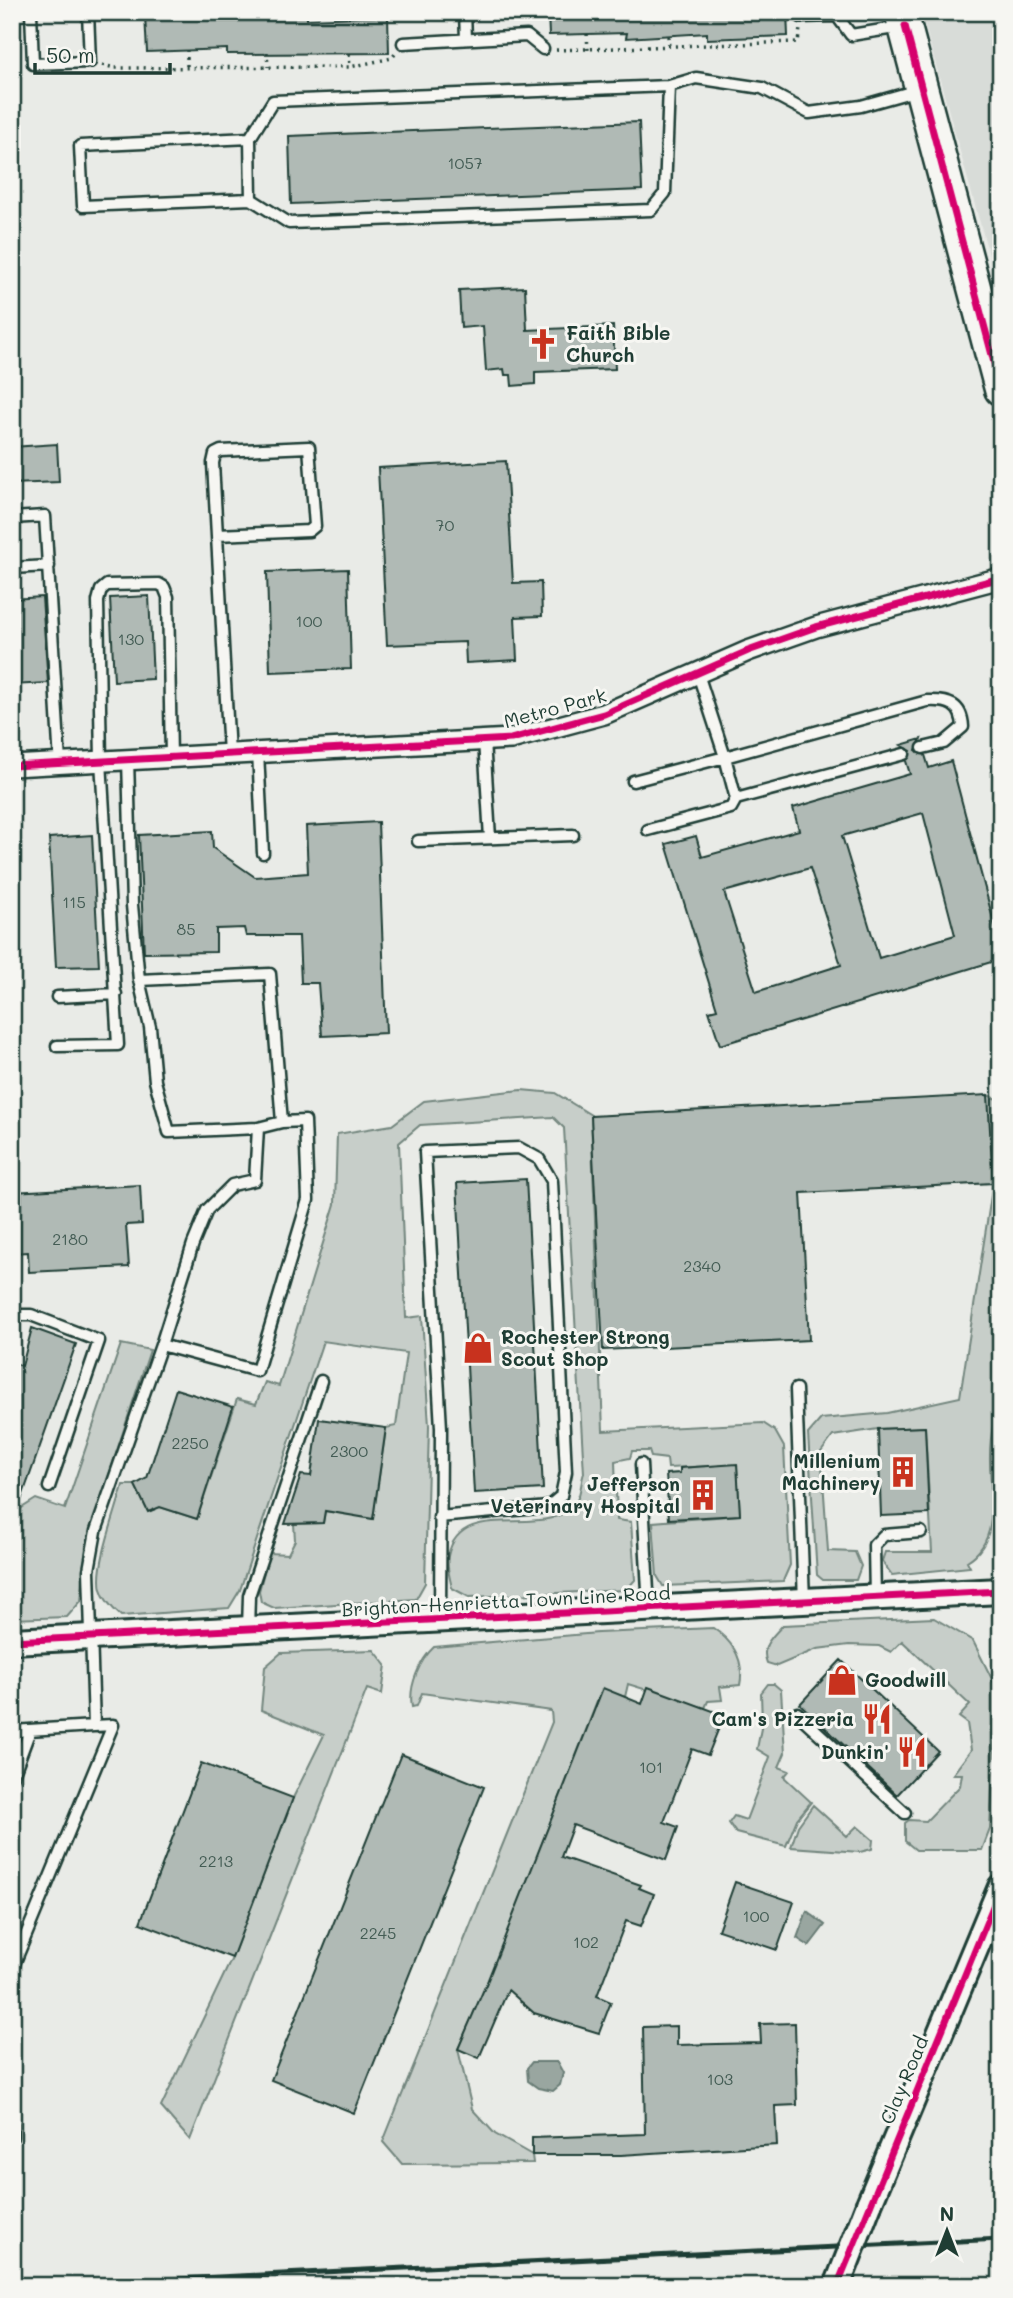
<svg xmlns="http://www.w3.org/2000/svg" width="1013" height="2298" font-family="Mali,sans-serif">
<rect width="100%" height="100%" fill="#e9ebe7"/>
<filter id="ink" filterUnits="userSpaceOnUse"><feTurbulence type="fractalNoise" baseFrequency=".0143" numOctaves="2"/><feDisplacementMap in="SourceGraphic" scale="14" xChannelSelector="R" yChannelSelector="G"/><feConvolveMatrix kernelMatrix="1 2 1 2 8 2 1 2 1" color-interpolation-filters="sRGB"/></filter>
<g filter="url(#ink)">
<path fill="#d8dcd8" d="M 921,12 L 1001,12 L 1001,298 Z"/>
<path fill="#c7cec9" stroke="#73867e" stroke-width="2" d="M 521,1090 L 555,1093 L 591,1115 L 603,1431 L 763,1423 L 775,1431 L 784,1447 L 790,1565 L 783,1581 L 663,1586 L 657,1576 L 653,1522 L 740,1515 L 737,1465 L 668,1468 L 667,1459 L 651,1457 L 649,1451 L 632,1451 L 630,1458 L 615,1461 L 617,1520 L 631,1522 L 635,1580 L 626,1590 L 469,1597 L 452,1588 C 450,1579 446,1565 448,1556 C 461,1493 551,1545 577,1500 C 581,1493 581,1481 584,1473 L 564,1128 L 553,1117 L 420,1125 L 399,1143 L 406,1318 L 422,1316 L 429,1426 L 425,1583 L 416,1599 L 274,1608 L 261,1602 L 259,1591 L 269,1553 L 288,1554 L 295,1540 L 294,1524 L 323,1523 L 325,1511 L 373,1518 L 386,1428 L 396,1426 L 406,1353 L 323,1341 L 240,1590 L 229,1608 L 121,1616 C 113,1609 104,1600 101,1589 C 95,1566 117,1510 123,1485 L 135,1485 L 148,1512 L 160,1507 L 197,1519 L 237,1399 L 256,1404 L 265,1382 L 279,1386 L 335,1204 L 337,1134 L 392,1125 L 424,1101 Z
M 988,1095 L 1001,1101 L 1001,1396 C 995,1416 990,1434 990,1455 C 989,1489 1003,1540 967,1561 L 970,1567 L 892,1575 L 882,1561 L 885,1552 L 932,1552 L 925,1427 L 878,1429 L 833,1436 L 821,1452 L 828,1551 L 855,1552 L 861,1566 L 856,1580 L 823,1580 L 817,1575 L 808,1434 L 821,1419 L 887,1413 L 960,1397 L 993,1183 Z
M 121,1344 L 150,1350 L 86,1545 L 81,1601 L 67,1617 L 12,1619 L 12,1526 L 17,1511 L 36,1499 L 65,1509 Z
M 934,1618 L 973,1641 L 997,1689 L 990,1829 L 982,1850 L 916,1850 L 905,1841 L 905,1823 L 909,1820 L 926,1821 L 960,1786 L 962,1774 L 953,1774 L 971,1750 L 967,1723 L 959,1717 L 970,1705 L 902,1641 L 891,1652 L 879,1646 L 849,1645 L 817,1649 L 777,1666 L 767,1663 C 760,1646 772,1637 783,1625 Z
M 713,1628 C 732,1641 745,1660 740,1685 L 720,1687 L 722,1700 L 708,1701 L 705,1708 L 628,1684 L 625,1697 L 602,1689 L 490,1977 L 458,2049 L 472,2109 L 495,2134 L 532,2155 L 533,2163 L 402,2164 L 383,2142 L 552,1722 L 551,1711 L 422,1693 L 417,1706 L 412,1707 C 408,1686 420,1660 434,1647 L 598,1633 Z
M 374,1650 L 386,1665 L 382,1694 L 367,1689 L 190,2140 L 161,2107 L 232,1958 L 293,1798 L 324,1735 L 261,1710 L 265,1667 L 281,1653 Z
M 768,1684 L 774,1684 L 781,1690 L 785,1753 L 779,1767 L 789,1771 L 784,1777 L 811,1802 L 797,1819 L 786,1846 L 736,1833 L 729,1823 L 734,1816 L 746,1820 L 770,1757 L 757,1749 L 762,1723 L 761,1693 Z
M 813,1805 L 847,1836 L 857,1826 L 873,1840 L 872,1849 L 860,1852 L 791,1847 L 798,1826 Z"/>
<path fill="#99a6a0" stroke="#687c75" stroke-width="2" d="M 807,1911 L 825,1925 L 809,1946 L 797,1938 Z
M 532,2062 L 557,2062 L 563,2073 L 560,2085 L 553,2091 L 538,2088 L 528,2081 L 527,2068 Z"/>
<path fill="#b0bab5" stroke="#1f3d34" stroke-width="2" fill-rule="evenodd" d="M 226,12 L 226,17 L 307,14 L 307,19 L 388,16 L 389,53 L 227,54 L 227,49 L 147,52 L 145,15 Z
M 548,12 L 787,12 L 788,36 L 707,39 L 707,33 L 626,38 L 627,33 L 549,35 Z
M 639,122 L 642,190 L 291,204 L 289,136 Z
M 525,287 L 527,330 L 613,326 L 615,369 L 535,372 L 535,384 L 512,386 L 511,375 L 505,375 L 504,369 L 486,371 L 483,326 L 461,328 L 459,290 Z
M 57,444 L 59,482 L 12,484 L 12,447 Z
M 506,461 L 513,583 L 541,582 L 542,616 L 515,617 L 517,660 L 466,663 L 465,642 L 387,645 L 378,468 Z
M 348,569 L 351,669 L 270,672 L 267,572 Z
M 149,596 L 153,679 L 114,681 L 110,598 Z
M 42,597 L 48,683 L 12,685 L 12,599 Z
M 921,739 L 916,750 L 925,755 L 929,768 L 951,761 L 1001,949 L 1001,959 L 720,1045 L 709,1011 L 717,1009 L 666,844 L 696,836 L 702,857 L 799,830 L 793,808 L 910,774 L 906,761 L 911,751 L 901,745 ZM 923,813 L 955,935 L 879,958 L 842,836 ZM 810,868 L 841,965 L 756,992 L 724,892 Z
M 378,822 L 386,1033 L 322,1036 L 318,983 L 301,983 L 299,936 L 246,936 L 244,928 L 216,929 L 216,952 L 144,953 L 139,835 L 212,831 L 213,848 L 255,877 L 308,873 L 306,826 Z
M 92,835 L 99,966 L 56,967 L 49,838 Z
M 988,1095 L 993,1183 L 801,1193 L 809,1340 L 603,1350 L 591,1116 Z
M 526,1179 L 543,1489 L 474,1493 L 457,1183 Z
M 140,1185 L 142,1224 L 126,1225 L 129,1267 L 29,1272 L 28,1252 L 12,1253 L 12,1192 Z
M 32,1328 L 76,1344 L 14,1520 L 12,1362 L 22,1366 Z
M 176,1389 L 233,1407 L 197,1519 L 160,1507 L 148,1512 L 135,1485 L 147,1478 Z
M 319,1419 L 386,1428 L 373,1519 L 325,1511 L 323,1523 L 285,1524 L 301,1475 L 311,1476 Z
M 925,1427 L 929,1514 L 881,1516 L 878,1429 Z
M 737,1464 L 740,1515 L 669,1519 L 666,1474 L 680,1473 L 680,1468 Z
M 841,1660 L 938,1751 L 897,1795 L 800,1704 Z
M 648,1687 L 724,1715 L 708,1755 L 692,1749 L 664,1822 L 678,1827 L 666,1860 L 573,1825 L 561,1857 L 641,1885 L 639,1888 L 654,1894 L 641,1926 L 626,1921 L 597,1996 L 611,2002 L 599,2033 L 534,2013 L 508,1990 L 479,2058 L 458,2049 L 487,1982 L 603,1688 L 642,1704 Z
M 401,1754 L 484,1787 L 354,2113 L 271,2080 Z
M 201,1763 L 293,1798 L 232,1958 L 140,1923 Z
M 735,1882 L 794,1902 L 777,1950 L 718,1930 Z
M 795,2023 L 797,2105 L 775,2106 L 777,2145 L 621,2155 L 532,2155 L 532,2138 L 645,2134 L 643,2027 L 677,2026 L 677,2045 L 717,2044 L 761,2043 L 760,2024 Z"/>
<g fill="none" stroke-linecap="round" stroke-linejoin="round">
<defs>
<path id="service" d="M 31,12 L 33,64 L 90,62 L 88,12
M 465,12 L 466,39
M 801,17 L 837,16 L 851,35 L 901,27
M 403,43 L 527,36 L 543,49
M 669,86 L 665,193 L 651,210 L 289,223 L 251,199 L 250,138 L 273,101 L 669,86 L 696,78 L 762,88 L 809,113 L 861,106 L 918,90
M 250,138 L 80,146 L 83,206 L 251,199
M 12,518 L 45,516 L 60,763
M 217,535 L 309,531 L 315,526 L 309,447 L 221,451 L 215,454 L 213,463 L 229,754
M 12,568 L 49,566
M 698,674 L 725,757 L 927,701 C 948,700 962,704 963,727 L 944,743 L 923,748
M 484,740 L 490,838
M 258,752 L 263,853
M 633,781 L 725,757 L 736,799 L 731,808 L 648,830
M 736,799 L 904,754
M 418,841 L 573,835
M 139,980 L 270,974 L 282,1122 L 258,1128
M 57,997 L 116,994
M 57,1046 L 118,1045 L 101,761 L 98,601 L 101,590 L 107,585 L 159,584 L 164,587 L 168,597 L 171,757
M 12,1315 L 31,1315 L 99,1341 L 49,1487
M 161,1345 L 257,1371 L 308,1200 L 305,1121 L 282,1122
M 796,1389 L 804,1601
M 641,1464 L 649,1609
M 439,1517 L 548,1507 L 561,1496 L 566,1472 L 552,1181 L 539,1159 L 519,1148 L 425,1152 L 441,1428 L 440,1619
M 875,1598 L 874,1545 L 884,1535 L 921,1532
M 248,1629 L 249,1596 L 321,1381
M 797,1713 L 905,1813
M 12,1731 L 94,1726 L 89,1570 L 96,1531 L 161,1345 L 193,1244 L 207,1210 L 232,1185 L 255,1180 L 258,1128 L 169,1132 L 155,1081 L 150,1027 L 139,980 L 132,905 L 128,759
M 12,1778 L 30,1730
M 12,1969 L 113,1725 L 94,1726
M 12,2123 L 12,2137"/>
<path id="minor" d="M 12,766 L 511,739 L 604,714 L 748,651 L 816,627 L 1001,578"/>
<path id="tertiary" d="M 12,1641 L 1001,1591
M 869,2204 L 1001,1887"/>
<path id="primary" d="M 901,12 L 1001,389"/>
</defs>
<use href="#service" stroke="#1f3d34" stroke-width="15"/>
<use href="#minor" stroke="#1f3d34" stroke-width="24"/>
<use href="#tertiary" stroke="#1f3d34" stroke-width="30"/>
<use href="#primary" stroke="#1f3d34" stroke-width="37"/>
<path stroke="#1f3d34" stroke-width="3.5" stroke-dasharray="2 5" stroke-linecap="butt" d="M 183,12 L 183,13
M 266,12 L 267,15
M 346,12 L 347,17
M 587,34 L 588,50
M 668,36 L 669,47
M 187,50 L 187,68
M 556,50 L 798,42 L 800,29
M 267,52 L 268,67
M 349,54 L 350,67
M 102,65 L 115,68 L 350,67 L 392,58 L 395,54"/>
<use href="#service" stroke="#f6f6f2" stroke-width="10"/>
<use href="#minor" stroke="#f6f6f2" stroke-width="19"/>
<use href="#tertiary" stroke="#f6f6f2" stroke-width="24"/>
<use href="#primary" stroke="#f6f6f2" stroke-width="32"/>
<path stroke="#1f3d34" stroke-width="5" d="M 35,2286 L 1001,2239"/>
<defs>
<path id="tertiary-bridge" d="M 837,2286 L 869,2204"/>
</defs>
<use href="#tertiary-bridge" stroke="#1f3d34" stroke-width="30" stroke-linecap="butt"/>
<use href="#tertiary-bridge" stroke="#f6f6f2" stroke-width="24"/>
<defs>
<path id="cycleway" d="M 905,26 L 1001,389
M 12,766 L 511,739 L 604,714 L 748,651 L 816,627 L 1001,578
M 12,1641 L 1001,1591
M 837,2286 L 1001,1887"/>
</defs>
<use href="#cycleway" stroke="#f6f6f2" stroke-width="11"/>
<use href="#cycleway" stroke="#d6006c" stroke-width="7"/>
</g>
</g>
<defs>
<symbol id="church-bare" viewBox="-9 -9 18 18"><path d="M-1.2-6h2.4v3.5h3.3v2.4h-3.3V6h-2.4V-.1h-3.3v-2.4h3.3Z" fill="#c8321e" stroke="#f6f6f2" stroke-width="2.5" paint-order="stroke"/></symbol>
<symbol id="shop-bare" viewBox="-9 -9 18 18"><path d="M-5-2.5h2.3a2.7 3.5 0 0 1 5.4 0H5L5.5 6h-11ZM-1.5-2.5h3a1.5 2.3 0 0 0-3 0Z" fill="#c8321e" stroke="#f6f6f2" stroke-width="2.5" paint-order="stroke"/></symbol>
<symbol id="building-bare" viewBox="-9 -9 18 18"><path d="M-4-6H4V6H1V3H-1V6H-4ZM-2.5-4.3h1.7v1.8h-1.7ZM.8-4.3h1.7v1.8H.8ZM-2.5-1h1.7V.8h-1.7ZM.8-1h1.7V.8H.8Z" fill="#c8321e" stroke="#f6f6f2" stroke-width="2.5" paint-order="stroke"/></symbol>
<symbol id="restaurant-bare" viewBox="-9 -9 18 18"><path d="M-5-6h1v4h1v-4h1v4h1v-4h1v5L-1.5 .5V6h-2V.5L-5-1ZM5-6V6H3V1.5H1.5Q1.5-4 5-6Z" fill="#c8321e" stroke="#f6f6f2" stroke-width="2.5" paint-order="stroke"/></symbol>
</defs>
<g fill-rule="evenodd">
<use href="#church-bare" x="521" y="322" width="44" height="44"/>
<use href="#shop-bare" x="456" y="1326" width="44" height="44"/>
<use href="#building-bare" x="881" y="1450" width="44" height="44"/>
<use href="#building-bare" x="681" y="1473" width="44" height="44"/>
<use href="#shop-bare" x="820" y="1658" width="44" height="44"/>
<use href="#restaurant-bare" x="855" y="1697" width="44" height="44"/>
<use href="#restaurant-bare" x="890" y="1730" width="44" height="44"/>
</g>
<g text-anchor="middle" stroke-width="6" stroke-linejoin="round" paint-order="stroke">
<g font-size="16" fill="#435c54">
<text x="465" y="169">1057</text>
<text x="445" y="531">70</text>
<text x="309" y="627">100</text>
<text x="131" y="645">130</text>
<text x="74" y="908">115</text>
<text x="186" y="935">85</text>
<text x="70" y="1245">2180</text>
<text x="702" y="1272">2340</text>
<text x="190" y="1449">2250</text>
<text x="349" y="1457">2300</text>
<text x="651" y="1773">101</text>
<text x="216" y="1867">2213</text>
<text x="756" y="1922">100</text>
<text x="378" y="1939">2245</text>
<text x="586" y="1948">102</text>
<text x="720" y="2085">103</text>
</g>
<g font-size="19" font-weight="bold" fill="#1f3d34" stroke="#f6f6f2" text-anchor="end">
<text x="566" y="340" text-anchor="start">Faith Bible<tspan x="566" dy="22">Church</tspan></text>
<text x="501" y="1344" text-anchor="start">Rochester Strong<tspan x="501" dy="22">Scout Shop</tspan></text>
<text x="880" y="1468">Millenium<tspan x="880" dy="22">Machinery</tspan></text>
<text x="680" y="1491">Jefferson<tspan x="680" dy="22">Veterinary Hospital</tspan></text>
<text x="865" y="1687" text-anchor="start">Goodwill</text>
<text x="854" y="1726">Cam's Pizzeria</text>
<text x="889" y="1759">Dunkin'</text>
</g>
<g font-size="19" fill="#1f3d34" stroke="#f6f6f2">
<text transform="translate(555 708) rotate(-15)" y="7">Metro Park</text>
<text transform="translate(506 1601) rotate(-3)" y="7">Brighton-Henrietta Town Line Road</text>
<text transform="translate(904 2080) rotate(-67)" y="7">Clay Road</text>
</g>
</g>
<rect width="1013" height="2298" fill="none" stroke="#f6f6f2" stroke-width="42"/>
<rect x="21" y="21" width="971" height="2256" fill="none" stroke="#1f3d34" stroke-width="2.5" filter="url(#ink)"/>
<g transform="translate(947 2231)" stroke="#f6f6f2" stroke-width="5" paint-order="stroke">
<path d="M0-5L12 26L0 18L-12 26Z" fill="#1f3d34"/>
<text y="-10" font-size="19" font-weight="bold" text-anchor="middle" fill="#1f3d34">N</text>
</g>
<path d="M35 63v10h135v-10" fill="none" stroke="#1f3d34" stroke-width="3.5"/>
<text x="46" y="63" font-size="21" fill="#1f3d34" stroke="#f6f6f2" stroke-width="5" paint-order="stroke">50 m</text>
</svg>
